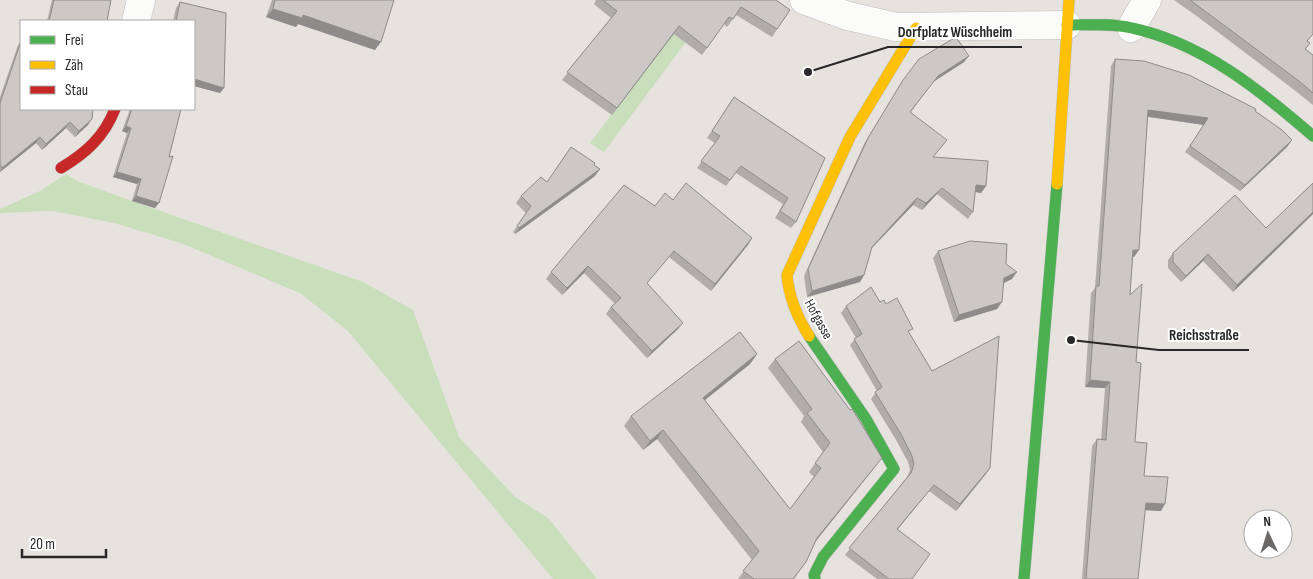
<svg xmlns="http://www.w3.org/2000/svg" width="1313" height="579" font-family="'Sofia Sans Condensed',sans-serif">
<rect width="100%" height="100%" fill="#e6e2de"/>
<path fill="#c9deba" d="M 698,0 L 717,0 L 604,152 L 590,143 Z
M 66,174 L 77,181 L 132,201 L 363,282 L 413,310 L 459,437 L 515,497 L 548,518 L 597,579 L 553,579 L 348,331 L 300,293 L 181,243 L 114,223 L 53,211 L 0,213 L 0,209 L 40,191 Z"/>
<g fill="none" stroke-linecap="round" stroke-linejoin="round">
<defs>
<path id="street" d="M 804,0 L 848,16 L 896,27 L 1067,25
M 136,21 L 141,0
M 1131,28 L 1147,0"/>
<path id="fast" d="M 1067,25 C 1088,25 1111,23 1132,28 C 1202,43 1260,90 1313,136
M 809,336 L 866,419 L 894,469 L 823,557 L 814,575 L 815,579
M 1024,579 L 1057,184"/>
<path id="slow" d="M 1057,184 L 1069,0
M 809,336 C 797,317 789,298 787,275 L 850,137 L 916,28"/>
<path id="jam" d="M 61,168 C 86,153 104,137 115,109"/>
</defs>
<use href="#street" stroke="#c0bfbf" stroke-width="29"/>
<use href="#fast" stroke="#c0bfbf" stroke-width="12"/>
<use href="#slow" stroke="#c0bfbf" stroke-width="12"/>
<use href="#jam" stroke="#c0bfbf" stroke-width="12"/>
<use href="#street" stroke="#fbfbfa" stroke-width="28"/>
<use href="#fast" stroke="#4caf50" stroke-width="11"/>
<use href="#slow" stroke="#ffc107" stroke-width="11"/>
<use href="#jam" stroke="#c62828" stroke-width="11"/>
</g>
<path fill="#afaca9" d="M 52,0 L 111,0 L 107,21 L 47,21 Z
M 272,0 L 394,0 L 375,50 L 298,24 L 296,27 L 266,17 Z
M 596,0 L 776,0 L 790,10 L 772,37 L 736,15 L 727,27 L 724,24 L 702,55 L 674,34 L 612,115 L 562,80 L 611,18 L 594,4 Z
M 1174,0 L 1313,0 L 1308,41 L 1306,49 L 1313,55 L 1313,105 L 1293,89 L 1198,17 Z
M 180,2 L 226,13 L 224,88 L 220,93 L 194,86 L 194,21 L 173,21 L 176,8 Z
M 21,40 L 88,125 L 75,137 L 66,128 L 42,150 L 36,143 L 0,172 L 0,97 L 18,45 Z
M 919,59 L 964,62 L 933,82 L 911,112 L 934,157 L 986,186 L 981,193 L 975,192 L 973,212 L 968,219 L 937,194 L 922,210 L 913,205 L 871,249 L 864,275 L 860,282 L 807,297 L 804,276 L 864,144 L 899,87 Z
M 1115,59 L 1255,111 L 1292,140 L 1287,147 L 1240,191 L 1185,152 L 1204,125 L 1148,117 L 1134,257 L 1133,257 L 1130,295 L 1136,362 L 1135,442 L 1144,476 L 1161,511 L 1145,510 L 1138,579 L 1082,579 L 1092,446 L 1097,439 L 1101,440 L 1105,388 L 1085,387 L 1091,293 L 1095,288 L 1111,66 Z
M 734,97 L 825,158 L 796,222 L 791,228 L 775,218 L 783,204 L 736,173 L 726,186 L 697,168 L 715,143 L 707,138 Z
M 130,109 L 181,109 L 155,208 L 132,201 L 137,184 L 113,177 L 127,133 L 122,131 Z
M 594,165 L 595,176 L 515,234 L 513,232 L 526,213 L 516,203 L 521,196 L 547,182 Z
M 1313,183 L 1313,214 L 1233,292 L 1203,261 L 1181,282 L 1168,268 L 1168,260 L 1173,253 L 1266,228 Z
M 673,200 L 752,238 L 711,291 L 669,257 L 647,283 L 678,329 L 647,358 L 606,314 L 611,307 L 615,304 L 584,273 L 562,295 L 546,279 L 551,272 L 655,206 Z
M 938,251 L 1006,264 L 1012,279 L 1004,283 L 997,309 L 954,322 L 933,258 Z
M 880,302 L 886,304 L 910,334 L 990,468 L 956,511 L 929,491 L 898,529 L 912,579 L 877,579 L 845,555 L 907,477 L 910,470 L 908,462 L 896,440 L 871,399 L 877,391 L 850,345 L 856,338 L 841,313 L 846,306 Z
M 757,354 L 750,364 L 705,400 L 790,509 L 814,477 L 809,472 L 823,452 L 801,422 L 804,416 L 768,368 L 775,359 L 875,467 L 816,541 L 806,562 L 794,579 L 738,579 L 752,560 L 657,439 L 643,450 L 624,426 L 631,416 Z"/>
<path fill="#8e8c8a" d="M 273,9 L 303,15 L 381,42 L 375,50 L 298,24 L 296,27 L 266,17 Z
M 969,56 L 964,62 L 933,82 L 938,76 Z
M 194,79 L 224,88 L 220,93 L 194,86 Z
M 1148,110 L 1208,118 L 1204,125 L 1144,116 Z
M 92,119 L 88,125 L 75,137 L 79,131 Z
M 70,122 L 66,128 L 42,150 L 46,144 Z
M 126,126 L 131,128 L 127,133 L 122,131 Z
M 40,137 L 36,143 L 0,172 L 2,168 Z
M 1292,140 L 1287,147 L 1240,191 L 1245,185 Z
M 600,169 L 595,176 L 515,234 L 519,228 Z
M 117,172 L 141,179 L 137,184 L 113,177 Z
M 976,185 L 986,186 L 981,193 L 971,191 Z
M 942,188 L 937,194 L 922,210 L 926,203 Z
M 136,196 L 159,203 L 155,208 L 132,201 Z
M 917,198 L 913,205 L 867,253 L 872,247 Z
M 1313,212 L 1313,214 L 1233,292 L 1237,285 Z
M 752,238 L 748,245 L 711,291 L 715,284 Z
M 1133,250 L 1139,250 L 1134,257 L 1128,257 Z
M 1208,254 L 1203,261 L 1181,282 L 1186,276 Z
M 588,266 L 584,273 L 562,295 L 567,288 Z
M 1017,272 L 1012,279 L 999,285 L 1004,278 Z
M 864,275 L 860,282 L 807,297 L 812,291 Z
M 1002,302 L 997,309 L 954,322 L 959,315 Z
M 683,323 L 678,329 L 647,358 L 652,351 Z
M 757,354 L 750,364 L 696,407 L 703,398 Z
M 1090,380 L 1110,382 L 1105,388 L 1085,387 Z
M 663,430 L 657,439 L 643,450 L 650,441 Z
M 882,458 L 875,467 L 811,547 L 817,538 Z
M 990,468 L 986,474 L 956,511 L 960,504 Z
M 934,485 L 929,491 L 893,535 L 897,529 Z
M 1146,503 L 1165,504 L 1161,511 L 1141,510 Z"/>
<path fill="#cbc8c5" stroke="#8e8c8a" d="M 54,0 L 111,0 L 107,21 L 49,21 Z
M 275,0 L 394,0 L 381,42 L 303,15 L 302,18 L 273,9 Z
M 603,0 L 776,0 L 790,10 L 777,29 L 741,7 L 733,19 L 729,17 L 707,48 L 679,26 L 617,108 L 567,72 L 617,11 Z
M 1190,0 L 1313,0 L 1313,34 L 1307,41 L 1310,43 L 1305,49 L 1313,55 L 1313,93 L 1299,81 Z
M 180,2 L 226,13 L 224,88 L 194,79 L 194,21 L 176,21 Z
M 956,37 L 969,56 L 938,76 L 910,112 L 947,140 L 933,157 L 988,161 L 986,186 L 976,185 L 973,212 L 942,188 L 926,203 L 917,198 L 872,247 L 864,275 L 812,291 L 808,269 L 868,138 L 903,80 L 919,59 Z
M 21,41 L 21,109 L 93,109 L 92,119 L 79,131 L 70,122 L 46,144 L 40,137 L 2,168 L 0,164 L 0,103 Z
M 1115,59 L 1144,61 L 1189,75 L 1256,109 L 1255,111 L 1282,130 L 1292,140 L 1245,185 L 1190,146 L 1208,118 L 1148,110 L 1139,250 L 1133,250 L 1130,295 L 1142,284 L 1136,362 L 1141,363 L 1135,442 L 1147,443 L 1144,476 L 1168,477 L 1165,504 L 1146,503 L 1138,579 L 1086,579 L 1097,439 L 1106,440 L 1110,382 L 1090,380 L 1096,286 L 1099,286 Z
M 734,97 L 825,158 L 796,222 L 780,211 L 788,198 L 741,166 L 730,180 L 701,161 L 720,136 L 712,131 Z
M 132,109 L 181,109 L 169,157 L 173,156 L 159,203 L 136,196 L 141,179 L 117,172 L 131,128 L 126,126 Z
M 571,147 L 595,163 L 594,165 L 600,169 L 519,228 L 517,226 L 531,206 L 521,196 L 541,177 L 547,182 Z
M 686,183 L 752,238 L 715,284 L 674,251 L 647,283 L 683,323 L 652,351 L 611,307 L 621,298 L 588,266 L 567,288 L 551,272 L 624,185 L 655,206 L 665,193 L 673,200 Z
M 1313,183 L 1313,212 L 1237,285 L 1208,254 L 1186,276 L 1173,262 L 1173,253 L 1235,195 L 1266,228 Z
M 970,241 L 1007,244 L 1006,264 L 1017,272 L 1004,278 L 1002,302 L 959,315 L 938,251 Z
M 871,287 L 880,302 L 884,300 L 886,304 L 897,298 L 913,329 L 908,331 L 932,371 L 999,336 L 990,468 L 960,504 L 934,485 L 897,529 L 930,554 L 912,579 L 889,579 L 849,548 L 911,473 L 914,464 L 912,456 L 901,434 L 875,392 L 882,387 L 854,339 L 862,334 L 846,306 Z
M 740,332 L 757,354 L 703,398 L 790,509 L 821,468 L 815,463 L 830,443 L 807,413 L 812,409 L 775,359 L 799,341 L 850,410 L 852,409 L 854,412 L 882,458 L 817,538 L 806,562 L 793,579 L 754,579 L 743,571 L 759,551 L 663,430 L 650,441 L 631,416 Z"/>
<g text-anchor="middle" stroke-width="4" stroke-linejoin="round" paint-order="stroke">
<g font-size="14" fill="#282828" stroke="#fff">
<text transform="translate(819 319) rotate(61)" y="5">Hofgasse</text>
</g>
</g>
<path fill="none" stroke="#282828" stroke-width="2" d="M808 72L888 47H1022M1071 340L1159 350H1249"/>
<g fill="#282828" stroke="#fff" stroke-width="2">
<circle cx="808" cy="72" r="5"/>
<circle cx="1071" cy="340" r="5"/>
</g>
<g font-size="15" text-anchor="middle" font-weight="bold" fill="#282828" stroke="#fff" stroke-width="4" stroke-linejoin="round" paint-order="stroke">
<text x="955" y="37">Dorfplatz Wüschheim</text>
<text x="1204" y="340">Reichsstraße</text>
</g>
<rect x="20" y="20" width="175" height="90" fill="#ffffff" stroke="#a9a9a9"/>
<rect x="30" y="36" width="25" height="8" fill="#4caf50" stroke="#a9a9a9"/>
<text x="65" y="45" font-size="15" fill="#282828">Frei</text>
<rect x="30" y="61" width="25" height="8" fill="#ffc107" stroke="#a9a9a9"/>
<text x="65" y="70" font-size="15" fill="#282828">Zäh</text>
<rect x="30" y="86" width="25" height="8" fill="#c62828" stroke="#a9a9a9"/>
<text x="65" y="95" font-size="15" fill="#282828">Stau</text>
<g transform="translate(1268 534) rotate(356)"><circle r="24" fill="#ffffff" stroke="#a9a9a9"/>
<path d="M0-4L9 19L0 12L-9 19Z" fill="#6a6968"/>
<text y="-8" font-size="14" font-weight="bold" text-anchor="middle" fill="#282828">N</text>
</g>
<path d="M22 549v8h84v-8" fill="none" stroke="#282828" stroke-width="2.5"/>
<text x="30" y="549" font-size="15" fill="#282828" stroke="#ffffff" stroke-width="4" paint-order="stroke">20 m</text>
</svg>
